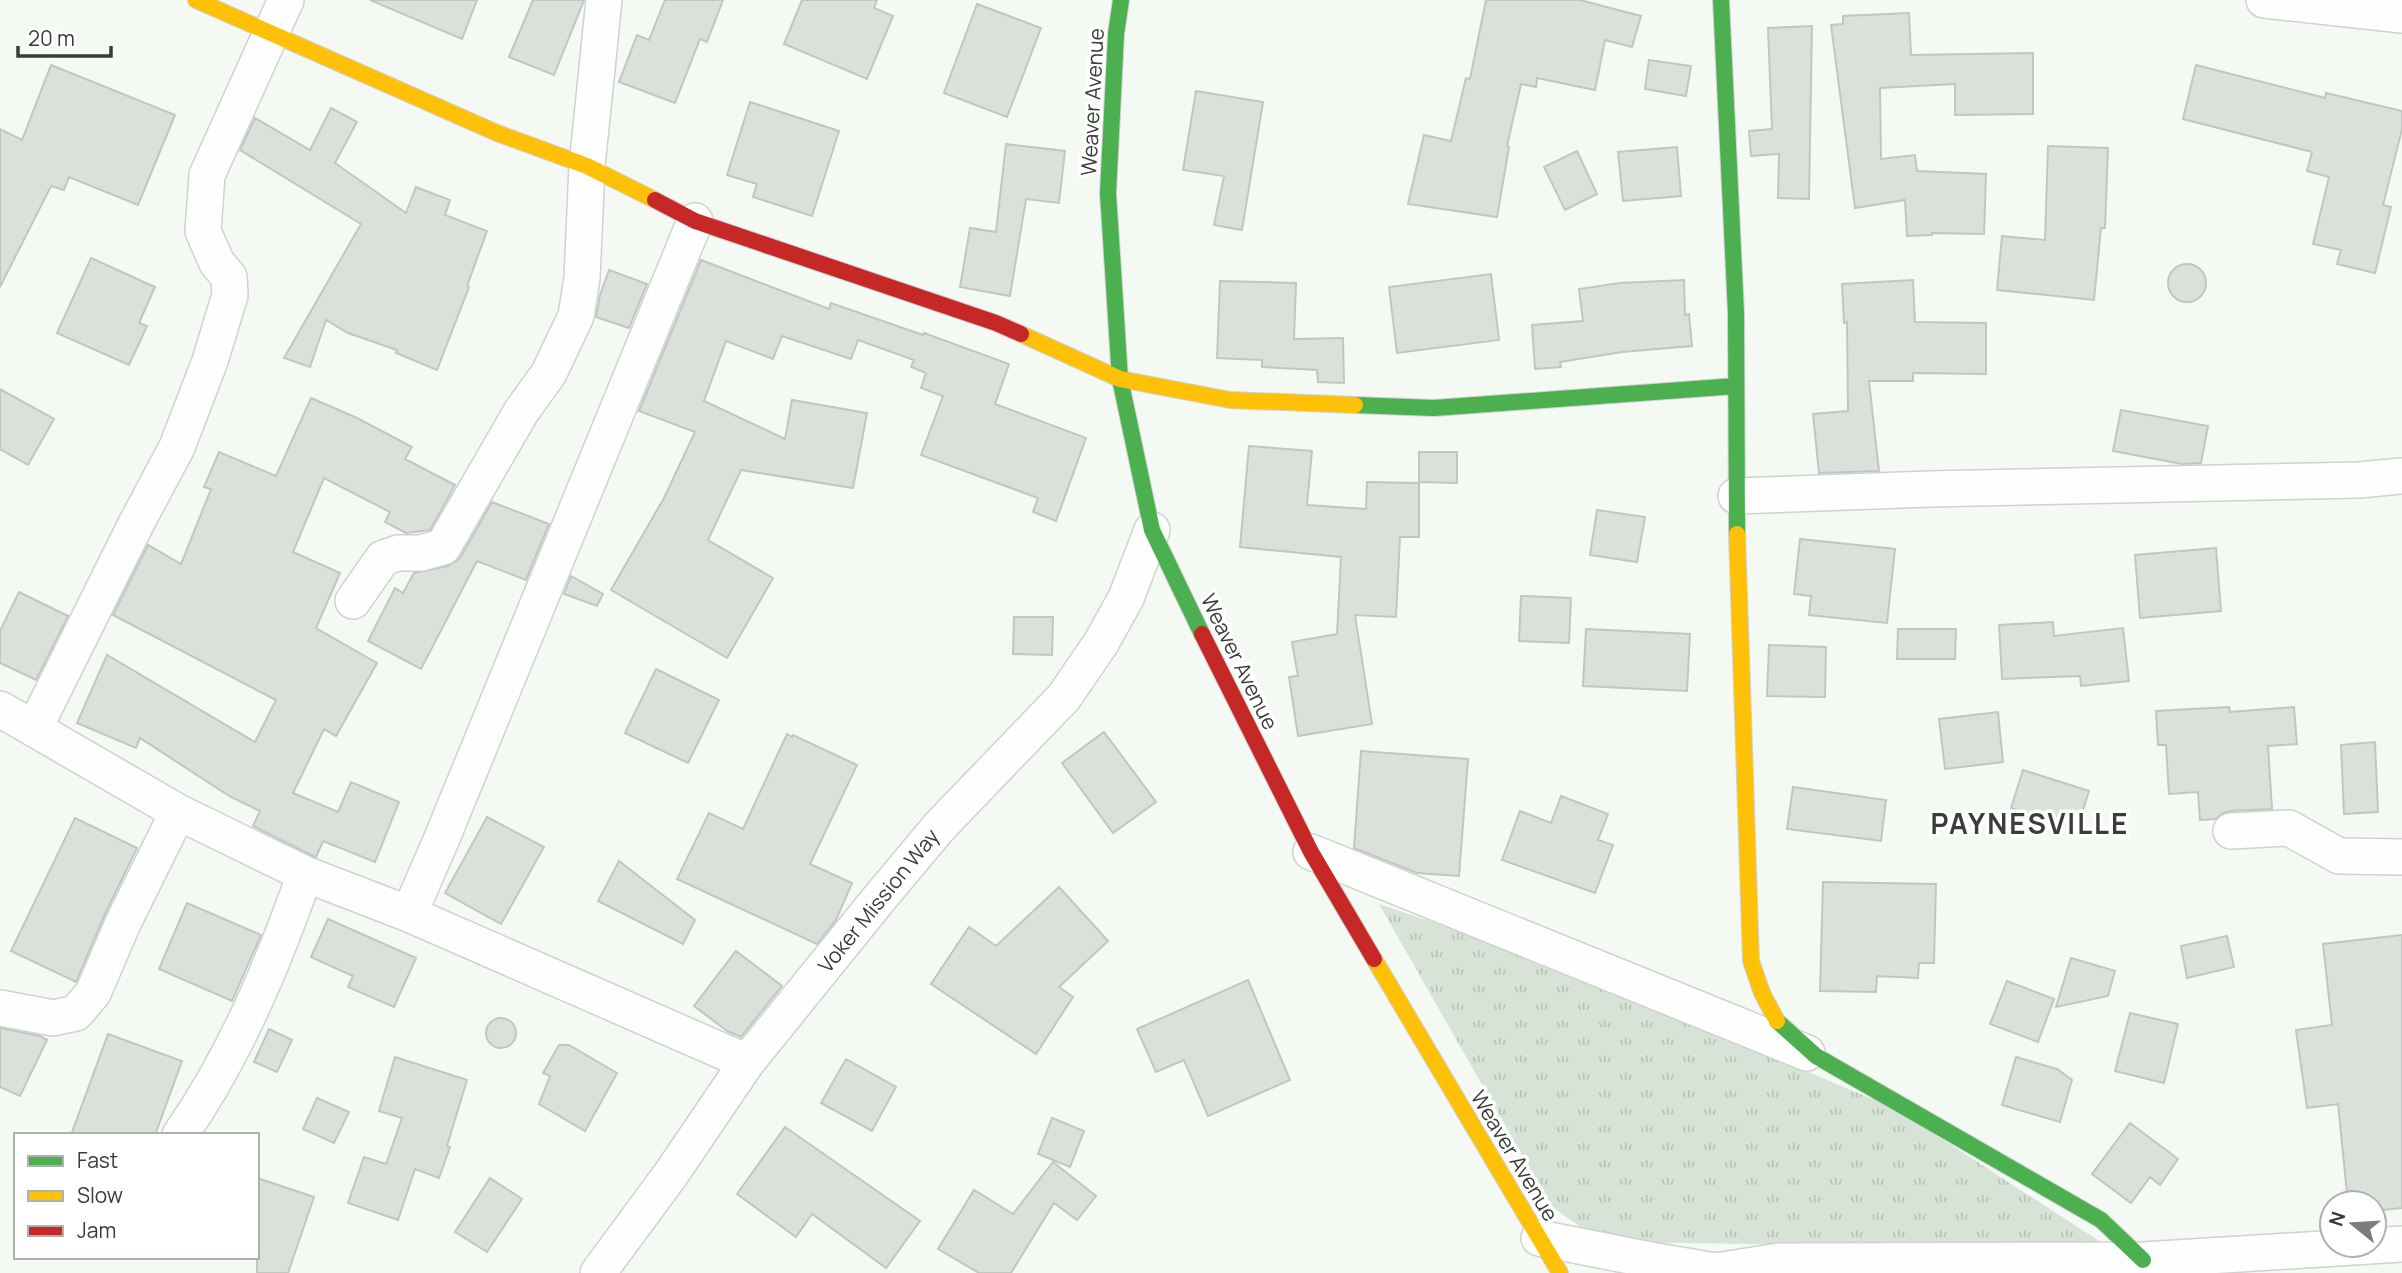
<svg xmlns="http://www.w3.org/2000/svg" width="2402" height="1273" font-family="Manrope,sans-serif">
<defs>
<pattern id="grass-tufts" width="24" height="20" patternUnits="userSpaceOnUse" patternTransform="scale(1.75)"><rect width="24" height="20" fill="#d7e3d6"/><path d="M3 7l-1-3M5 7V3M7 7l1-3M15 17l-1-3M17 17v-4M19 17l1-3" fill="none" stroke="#b9c4b8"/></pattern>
</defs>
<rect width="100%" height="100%" fill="#f4f9f4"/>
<path fill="url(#grass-tufts)" d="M 1379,904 L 1541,959 L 1896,1109 L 2113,1250 L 1618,1242 L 1582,1228 L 1551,1206 Z"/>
<path fill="#dae1da" stroke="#c2c6c2" stroke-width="2" d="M 370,0 L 477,0 L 462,39 Z
M 533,0 L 584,0 L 554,75 L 509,57 Z
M 665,0 L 723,0 L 707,42 L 700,39 L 675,103 L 619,82 L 637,35 L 649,40 Z
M 802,0 L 877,0 L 874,8 L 893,16 L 867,79 L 784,44 Z
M 1486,0 L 1580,0 L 1641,16 L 1632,47 L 1605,40 L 1595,90 L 1537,78 L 1536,87 L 1521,84 L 1507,146 L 1509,147 L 1497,217 L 1408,204 L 1424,135 L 1451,141 L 1466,78 L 1470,79 Z
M 977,4 L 1041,28 L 1007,117 L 944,93 Z
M 1909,13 L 1911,55 L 2033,53 L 2033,114 L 1955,115 L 1955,84 L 1880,88 L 1881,159 L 1915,155 L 1917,171 L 1986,174 L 1984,234 L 1932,233 L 1932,235 L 1907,236 L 1905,200 L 1855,208 L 1831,25 L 1843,24 L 1843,16 Z
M 1812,26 L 1809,199 L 1778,198 L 1779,154 L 1751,156 L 1749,131 L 1772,129 L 1768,28 Z
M 1649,60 L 1691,66 L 1686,96 L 1645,89 Z
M 51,65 L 175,115 L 138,205 L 69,177 L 64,190 L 51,186 L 0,287 L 0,129 L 22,140 Z
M 2196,65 L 2325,98 L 2326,93 L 2402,111 L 2402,129 L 2383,205 L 2391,207 L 2375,273 L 2337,264 L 2341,250 L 2313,244 L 2329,177 L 2307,171 L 2312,152 L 2183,119 Z
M 1196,91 L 1263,102 L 1242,230 L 1214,225 L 1224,176 L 1183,170 Z
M 750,102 L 839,131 L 812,216 L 753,197 L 757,184 L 727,175 Z
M 331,108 L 357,122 L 335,163 L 406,213 L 416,187 L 450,200 L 445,215 L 487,231 L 467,286 L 469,287 L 437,370 L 396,353 L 397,350 L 348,333 L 326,320 L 310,367 L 284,358 L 361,224 L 240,150 L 255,118 L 310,150 Z
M 1006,144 L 1065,151 L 1059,203 L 1026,199 L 1010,296 L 960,287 L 970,228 L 996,232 Z
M 2048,146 L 2108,148 L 2105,228 L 2101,228 L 2094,300 L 1997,290 L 2002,236 L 2045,240 Z
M 1677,147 L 1681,196 L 1623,201 L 1618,152 Z
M 1577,151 L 1597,194 L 1565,210 L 1544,167 Z
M 91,258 L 155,287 L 139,323 L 147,326 L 129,365 L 57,333 Z
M 701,260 L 829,309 L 831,303 L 923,335 L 924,333 L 1009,364 L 995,404 L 1086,438 L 1056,521 L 1033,512 L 1038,498 L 921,455 L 943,396 L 921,388 L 926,373 L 911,367 L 914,360 L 858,340 L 851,359 L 782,336 L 773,359 L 726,341 L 704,401 L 785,439 L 792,400 L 867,413 L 853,488 L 741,470 L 708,540 L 773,578 L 727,658 L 611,590 L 664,498 L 695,432 L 639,411 Z
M2168 283a19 19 0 1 1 38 0a19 19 0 1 1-38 0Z
M 609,270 L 647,284 L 629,328 L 596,317 L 600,295 Z
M 1491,274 L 1499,340 L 1397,353 L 1389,287 Z
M 1684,280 L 1685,315 L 1689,314 L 1692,346 L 1622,352 L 1560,362 L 1561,367 L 1535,369 L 1532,325 L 1583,321 L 1579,289 L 1620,283 Z
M 1913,280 L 1915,322 L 1986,323 L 1986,374 L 1913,373 L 1913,381 L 1869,381 L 1879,471 L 1819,473 L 1813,414 L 1848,411 L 1847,322 L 1844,323 L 1842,284 Z
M 1220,281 L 1296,283 L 1294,339 L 1343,338 L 1344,383 L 1318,382 L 1317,370 L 1262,367 L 1262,360 L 1217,358 Z
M 0,389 L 54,419 L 28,465 L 0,449 Z
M 311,398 L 357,418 L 412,447 L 405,459 L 455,485 L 430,530 L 406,533 L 385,522 L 390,512 L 324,478 L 293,552 L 340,573 L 316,628 L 377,663 L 336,736 L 324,729 L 293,793 L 338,812 L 351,782 L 399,802 L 375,862 L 323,841 L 316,857 L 313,856 L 253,826 L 260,811 L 229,796 L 140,738 L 136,748 L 77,723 L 107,655 L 255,742 L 276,700 L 113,615 L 148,545 L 181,564 L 211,489 L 204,487 L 219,452 L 276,476 Z
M 2121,410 L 2208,426 L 2201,463 L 2182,464 L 2113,451 Z
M 1249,446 L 1312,451 L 1307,505 L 1366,509 L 1367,482 L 1419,483 L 1419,537 L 1400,537 L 1396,617 L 1355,615 L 1372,724 L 1298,736 L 1289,677 L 1298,676 L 1292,642 L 1337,634 L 1341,557 L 1240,547 Z
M 1419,452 L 1457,452 L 1457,483 L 1419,482 Z
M 492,502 L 549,524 L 526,580 L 477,561 L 421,669 L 368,641 L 395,588 L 403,593 L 414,573 L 448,566 L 460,558 Z
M 1597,510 L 1645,517 L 1637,562 L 1590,555 Z
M 1800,539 L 1895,549 L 1887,623 L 1809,615 L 1811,596 L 1794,594 Z
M 2216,548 L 2221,611 L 2140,618 L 2135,555 Z
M 571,576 L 603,594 L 597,606 L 564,594 Z
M 19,592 L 68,616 L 36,680 L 0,663 L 0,631 Z
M 1521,596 L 1571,598 L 1569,643 L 1519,641 Z
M 1014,617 L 1053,617 L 1052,655 L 1013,654 Z
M 2053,622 L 2054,636 L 2123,628 L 2129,681 L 2081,686 L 2080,676 L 2002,679 L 1999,625 Z
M 1586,629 L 1690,634 L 1687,691 L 1583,686 Z
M 1898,629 L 1956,629 L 1955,659 L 1897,659 Z
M 1769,645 L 1826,647 L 1825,697 L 1767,696 Z
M 656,669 L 719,700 L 688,763 L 625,733 Z
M 2229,707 L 2230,712 L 2294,707 L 2297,744 L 2268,746 L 2272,809 L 2230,811 L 2221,814 L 2216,819 L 2200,820 L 2198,792 L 2169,794 L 2166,745 L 2158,745 L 2156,711 Z
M 1998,712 L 2003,762 L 1945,769 L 1939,719 Z
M 1104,732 L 1156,802 L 1113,833 L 1062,763 Z
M 787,734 L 792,737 L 793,735 L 857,765 L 810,864 L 852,883 L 836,920 L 817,944 L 677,879 L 709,813 L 743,829 Z
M 2375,742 L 2378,812 L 2344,814 L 2341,745 Z
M 1361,751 L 1468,759 L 1459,876 L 1417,873 L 1354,848 Z
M 2023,770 L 2089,791 L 2077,829 L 2011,808 Z
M 1793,787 L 1886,800 L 1881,841 L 1787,829 Z
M 1561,796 L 1608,814 L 1598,840 L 1613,845 L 1595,893 L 1502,860 L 1520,811 L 1551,823 Z
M 487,817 L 544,847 L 501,924 L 445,893 Z
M 75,818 L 137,848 L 105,914 L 76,982 L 11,951 Z
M 619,861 L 695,920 L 683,944 L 598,901 Z
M 1823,882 L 1936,884 L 1934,963 L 1919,963 L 1918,978 L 1877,976 L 1876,992 L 1820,991 Z
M 1059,887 L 1108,941 L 1059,987 L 1073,997 L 1036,1054 L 931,984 L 969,927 L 996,946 Z
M 187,903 L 261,935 L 232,1001 L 159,969 Z
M 328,919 L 416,958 L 394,1007 L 348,987 L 353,976 L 311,957 Z
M 2402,935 L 2402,1208 L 2374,1211 L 2374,1203 L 2348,1203 L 2338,1104 L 2307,1108 L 2296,1030 L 2332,1025 L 2323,944 Z
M 2227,936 L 2234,967 L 2187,978 L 2181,946 Z
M 736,951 L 782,986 L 741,1037 L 727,1031 L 694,1006 Z
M 2071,958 L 2115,971 L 2108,996 L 2056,1007 Z
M 1248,980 L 1290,1080 L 1208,1116 L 1184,1060 L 1156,1072 L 1137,1029 Z
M 2007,981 L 2054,999 L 2038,1042 L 1990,1024 Z
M 2130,1013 L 2178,1024 L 2164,1083 L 2115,1071 Z
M486 1033a15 15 0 1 1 30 0a15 15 0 1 1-30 0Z
M 0,1028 L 40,1036 L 47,1040 L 20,1096 L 0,1087 Z
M 269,1029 L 292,1040 L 277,1072 L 254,1062 Z
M 108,1034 L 182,1061 L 155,1135 L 71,1135 Z
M 559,1045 L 569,1045 L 617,1073 L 585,1131 L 539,1104 L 550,1076 L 543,1073 Z
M 395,1057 L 467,1080 L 447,1146 L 450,1147 L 439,1178 L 415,1169 L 398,1220 L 348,1203 L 364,1157 L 386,1164 L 402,1118 L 379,1111 Z
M 2016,1057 L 2057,1069 L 2072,1080 L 2060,1122 L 2002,1105 Z
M 846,1059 L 896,1087 L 872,1131 L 821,1103 Z
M 317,1098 L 349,1112 L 334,1143 L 303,1129 Z
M 1052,1118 L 1084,1131 L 1070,1167 L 1038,1154 Z
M 2130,1123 L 2178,1159 L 2160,1185 L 2150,1177 L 2131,1203 L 2092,1174 Z
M 785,1127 L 920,1221 L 886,1268 L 812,1214 L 796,1237 L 737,1194 Z
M 1053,1162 L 1096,1196 L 1077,1220 L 1054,1203 L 1011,1273 L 979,1273 L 938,1249 L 974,1190 L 1013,1214 Z
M 257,1178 L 314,1197 L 288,1273 L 257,1273 Z
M 490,1178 L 522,1199 L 487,1252 L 455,1232 Z"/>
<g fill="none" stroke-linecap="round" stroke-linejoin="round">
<defs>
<path id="street" d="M 2264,0 L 2402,15
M 1736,496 L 1929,489 L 2359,480 L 2402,476
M 353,601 L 383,558 L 398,553 L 421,553 L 443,547 L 521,412 L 549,373 L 576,316 L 582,278 L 587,166 L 604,0
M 0,709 L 178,812 L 305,874 L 409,914 L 747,1062
M 34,729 L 136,524 L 177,447 L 210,361 L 230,295 L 229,277 L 217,263 L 203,231 L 207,175 L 286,0
M 2231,831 L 2289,828 L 2339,856 L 2402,857
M 1311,852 L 1807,1053
M 409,914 L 442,838 L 695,221
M 0,1008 L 53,1018 L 76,1013 L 93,993 L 123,923 L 178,812
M 180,1135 C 235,1056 273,965 305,874
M 1539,1238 L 1650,1260 L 1716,1271 L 1779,1261 L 2143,1260 L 2402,1244
M 598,1273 L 671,1174 L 747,1062 L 878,900 L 939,827 L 1064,697 L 1101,643 L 1126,598 L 1152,530"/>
<path id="fast" d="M 1121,0 L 1116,34 L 1108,193 L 1120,379 L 1152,530 L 1202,634
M 1721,0 L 1736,313 L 1737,534
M 1355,405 L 1434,408 L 1736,386
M 1777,1021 L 1816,1056 L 2101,1220 L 2143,1260"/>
<path id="slow" d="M 196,0 L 497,133 L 587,166 L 655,200
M 1021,334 L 1120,379 L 1230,400 L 1355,405
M 1737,534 L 1751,961 L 1762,993 L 1777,1021
M 1374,959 L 1560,1273"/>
<path id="jam" d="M 655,200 L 695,221 L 996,323 L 1021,334
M 1202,634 L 1311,852 L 1374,959"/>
</defs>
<use href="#street" stroke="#cfd2cf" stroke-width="38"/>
<use href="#fast" stroke="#cfd2cf" stroke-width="18"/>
<use href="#slow" stroke="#cfd2cf" stroke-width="18"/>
<use href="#jam" stroke="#cfd2cf" stroke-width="18"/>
<use href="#street" stroke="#fdfefd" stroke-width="35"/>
<use href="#fast" stroke="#4caf50" stroke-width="16"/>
<use href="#slow" stroke="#ffc107" stroke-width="16"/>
<use href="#jam" stroke="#c62828" stroke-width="16"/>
</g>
<g text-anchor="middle" stroke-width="7" stroke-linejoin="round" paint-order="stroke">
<g font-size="21" fill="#393c38" stroke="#fff">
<text transform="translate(1093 102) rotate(-87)" y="7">Weaver Avenue</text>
<text transform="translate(1239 662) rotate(64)" y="7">Weaver Avenue</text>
<text transform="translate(879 901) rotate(-51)" y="7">Voker Mission Way</text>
<text transform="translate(1514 1156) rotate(59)" y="7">Weaver Avenue</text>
</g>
<g font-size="28" font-weight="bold" letter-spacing="2" fill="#393f38" stroke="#fff">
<text x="2030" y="834">PAYNESVILLE</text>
</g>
</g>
<rect x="14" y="1133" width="245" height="126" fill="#ffffff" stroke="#b0b1af" stroke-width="2"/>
<rect x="28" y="1156" width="35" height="10" fill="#4caf50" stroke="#b0b1af" stroke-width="2"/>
<text x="77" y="1168" font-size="21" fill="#393c38">Fast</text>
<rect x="28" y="1191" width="35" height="10" fill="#ffc107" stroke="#b0b1af" stroke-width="2"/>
<text x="77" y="1203" font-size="21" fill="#393c38">Slow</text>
<rect x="28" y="1226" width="35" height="10" fill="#c62828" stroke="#b0b1af" stroke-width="2"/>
<text x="77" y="1238" font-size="21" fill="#393c38">Jam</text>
<g transform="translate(2353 1224) rotate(288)"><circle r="33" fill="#ffffff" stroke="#b0b1af" stroke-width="2"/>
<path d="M0-5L12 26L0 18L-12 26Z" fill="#7a7e7a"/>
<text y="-10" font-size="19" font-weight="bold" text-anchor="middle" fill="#393c38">N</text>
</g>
<path d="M18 46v10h93v-10" fill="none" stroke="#393c38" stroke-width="3.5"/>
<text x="28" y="46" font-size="21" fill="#393c38" stroke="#ffffff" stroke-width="5" paint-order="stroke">20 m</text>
</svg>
